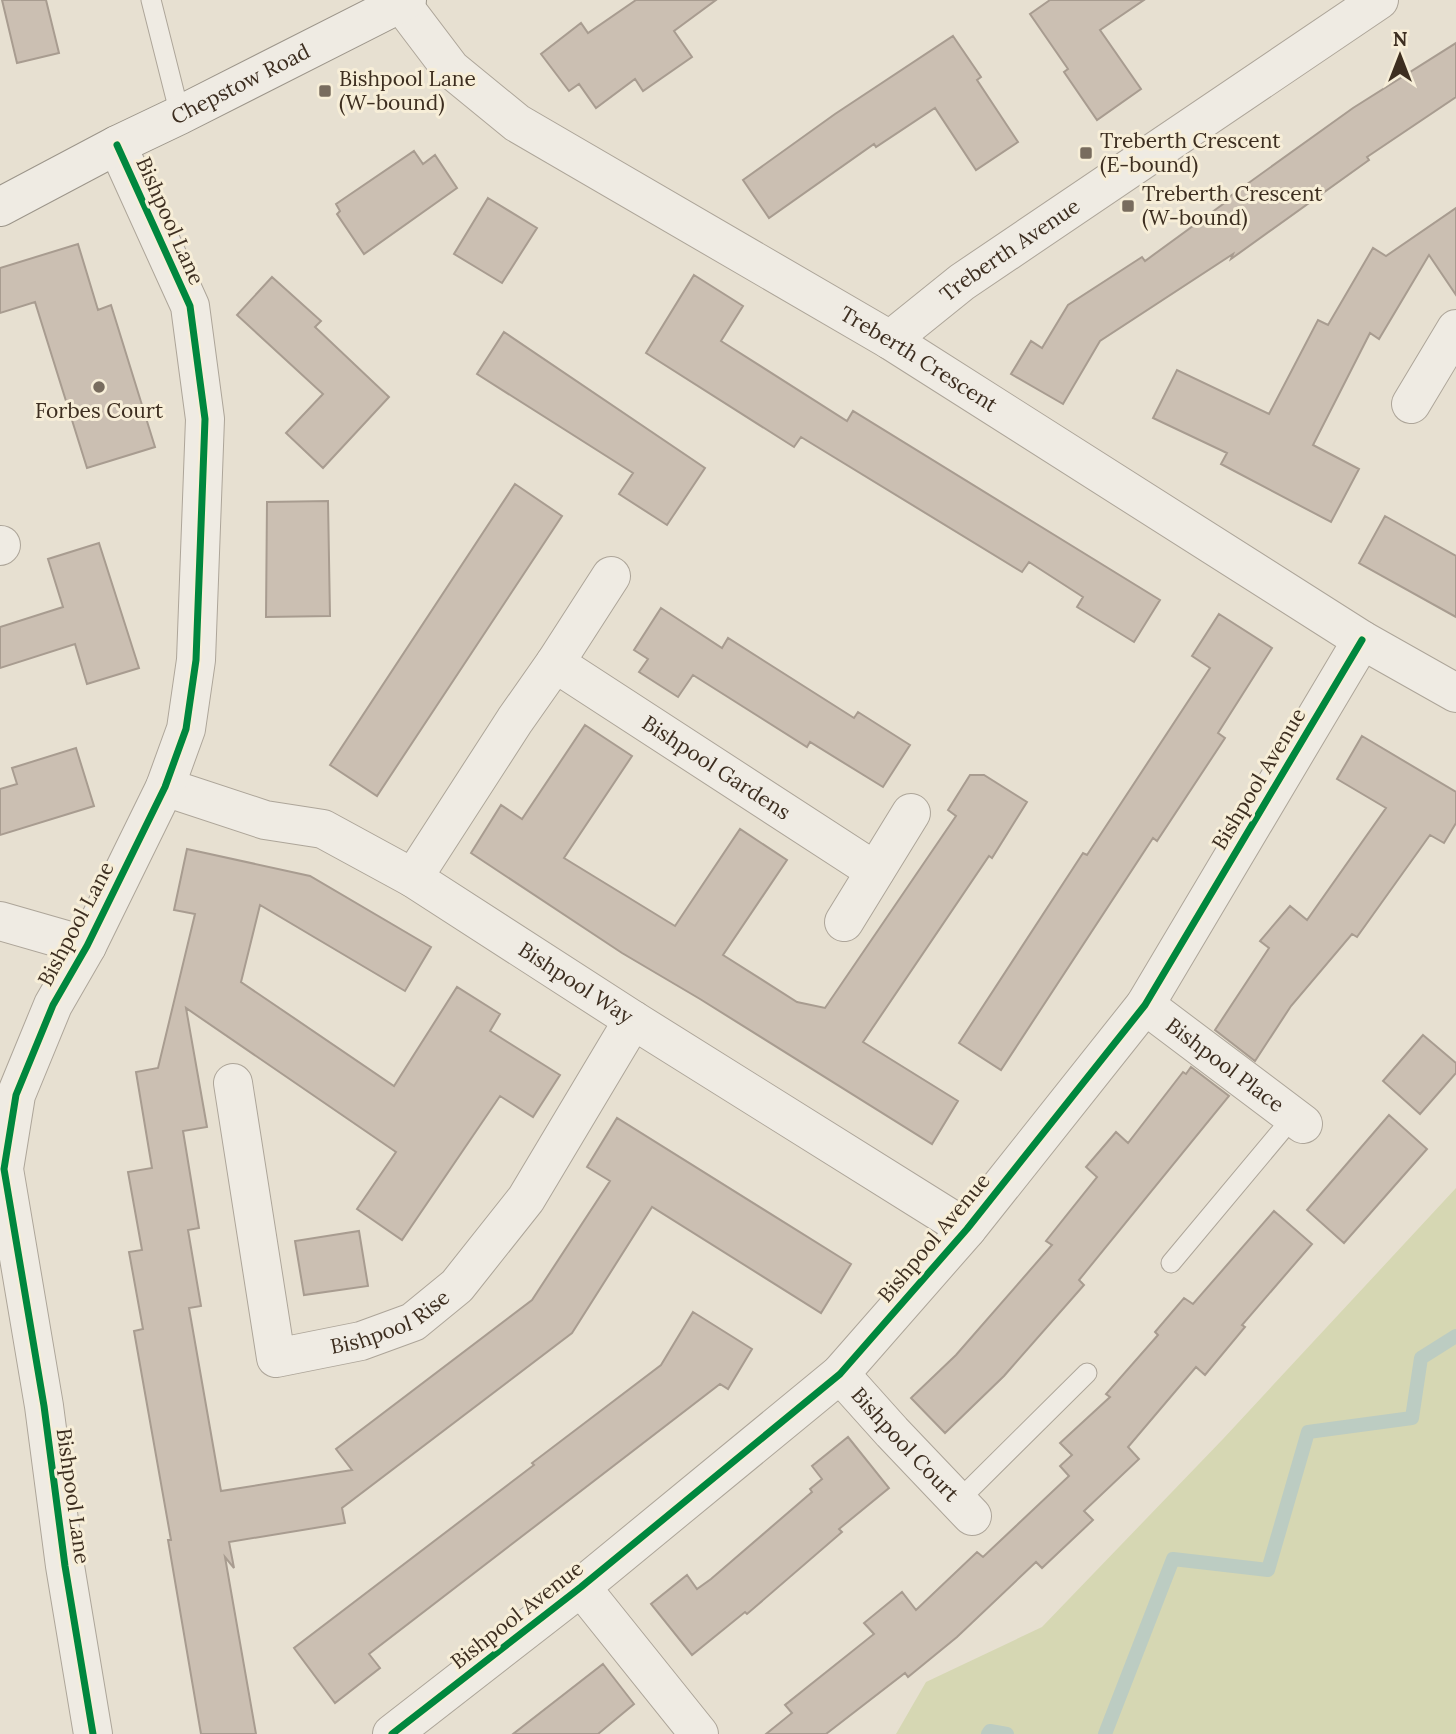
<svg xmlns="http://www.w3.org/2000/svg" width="1456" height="1734" font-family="Lora,serif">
<rect width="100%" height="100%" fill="#e7e0d1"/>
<path fill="#d6d7b3" d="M 1456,1188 L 1456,1734 L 896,1734 L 926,1682 L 1042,1627 L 1223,1439 Z"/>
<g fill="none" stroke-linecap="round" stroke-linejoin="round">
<path stroke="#bcccc2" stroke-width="14" d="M 988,1734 L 990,1731 L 1007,1734
M 1105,1734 L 1173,1559 L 1268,1570 L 1308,1432 L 1412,1418 L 1421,1358 L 1456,1336"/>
</g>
<path fill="#cbbfb2" stroke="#a89c90" stroke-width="2" d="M 2,0 L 46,0 L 59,53 L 17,63 Z
M 636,0 L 716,0 L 674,31 L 692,57 L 643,91 L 635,79 L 596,108 L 579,84 L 569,91 L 541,54 L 581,23 L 588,33 Z
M 1050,0 L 1144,0 L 1100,30 L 1141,89 L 1097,120 L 1064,72 L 1068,69 L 1030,14 Z
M 953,36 L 981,77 L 977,80 L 1018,142 L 976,170 L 935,108 L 876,147 L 874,144 L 769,218 L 743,180 L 835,114 Z
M 1456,43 L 1456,97 L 1367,157 L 1369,160 L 1231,259 L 1233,254 L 1100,341 L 1063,404 L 1011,374 L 1031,341 L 1042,348 L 1068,305 L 1142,257 L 1145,261 L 1230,199 L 1229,197 L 1353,108 Z
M 414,151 L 423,164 L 435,155 L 457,188 L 364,254 L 337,214 L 340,211 L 336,204 Z
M 488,198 L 537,228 L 502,283 L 454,254 Z
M 1456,208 L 1456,295 L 1429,255 L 1379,339 L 1370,333 L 1313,445 L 1359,469 L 1331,522 L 1221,464 L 1227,453 L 1153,418 L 1177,370 L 1269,414 L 1318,320 L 1328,325 L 1373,248 L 1386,256 Z
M 78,244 L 98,310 L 111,305 L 155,447 L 87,468 L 35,302 L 0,313 L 0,268 Z
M 694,275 L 743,306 L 721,341 L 847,421 L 853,411 L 1160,600 L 1134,642 L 1077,607 L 1083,597 L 1029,562 L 1022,572 L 801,437 L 794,447 L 646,353 Z
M 272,277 L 321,321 L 315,327 L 389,397 L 323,468 L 286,433 L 323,394 L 237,315 Z
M 504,332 L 705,468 L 667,525 L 619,494 L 633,473 L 477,374 Z
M 515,484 L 562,516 L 377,796 L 330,765 Z
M 328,501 L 330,616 L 266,617 L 267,502 Z
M 1385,516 L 1456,556 L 1456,617 L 1359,563 Z
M 99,543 L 139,668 L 87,684 L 75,644 L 0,668 L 0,627 L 63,607 L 48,559 Z
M 661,608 L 722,648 L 728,638 L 854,718 L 858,712 L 910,745 L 883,787 L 810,742 L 807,747 L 693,675 L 678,697 L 639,672 L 648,659 L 634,650 Z
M 1219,614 L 1272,648 L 1218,733 L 1225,738 L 1157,841 L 1153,838 L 1001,1070 L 959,1043 L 1083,853 L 1087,855 L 1210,668 L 1192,656 Z
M 585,725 L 632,756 L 564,858 L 675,926 L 740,829 L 787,860 L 723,955 L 797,1002 L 825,1008 L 956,816 L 948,810 L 970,775 L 984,775 L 1027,802 L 992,858 L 989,856 L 863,1042 L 958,1101 L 932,1144 L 700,999 L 622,953 L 471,853 L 501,805 L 522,819 Z
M 1362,736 L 1456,792 L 1456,823 L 1444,843 L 1430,835 L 1357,937 L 1352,934 L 1291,1006 L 1255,1061 L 1215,1030 L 1269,948 L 1260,941 L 1290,906 L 1307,920 L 1386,808 L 1337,779 Z
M 76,748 L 94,806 L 0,835 L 0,789 L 17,784 L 12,768 Z
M 187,849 L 310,876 L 431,947 L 405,991 L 260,905 L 241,982 L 394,1086 L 457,987 L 500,1014 L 490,1031 L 560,1075 L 533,1117 L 500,1096 L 402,1240 L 357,1209 L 396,1152 L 186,1008 L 207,1127 L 183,1131 L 199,1228 L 188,1230 L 201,1306 L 189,1308 L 221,1491 L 352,1470 L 336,1449 L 532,1300 L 610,1181 L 587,1167 L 617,1118 L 851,1264 L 821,1313 L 652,1207 L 572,1333 L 342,1508 L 345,1523 L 229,1542 L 234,1568 L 225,1557 L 256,1734 L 201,1734 L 168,1540 L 171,1540 L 134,1331 L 143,1329 L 129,1252 L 142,1250 L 128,1172 L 152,1168 L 136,1072 L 158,1068 L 195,914 L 174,910 Z
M 1423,1035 L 1456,1063 L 1456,1073 L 1420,1114 L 1383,1081 Z
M 1191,1067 L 1229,1096 L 1079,1280 L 1084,1285 L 1004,1376 L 945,1433 L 911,1398 L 956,1355 L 1052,1245 L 1046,1241 L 1097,1177 L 1086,1167 L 1116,1132 L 1128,1143 L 1183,1072 L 1186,1074 Z
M 1389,1115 L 1427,1149 L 1344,1243 L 1307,1210 Z
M 1274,1211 L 1312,1244 L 1242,1325 L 1245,1327 L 1205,1375 L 1196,1367 L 1128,1447 L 1139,1459 L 1084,1511 L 1093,1520 L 1042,1568 L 1036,1562 L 957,1637 L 908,1677 L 905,1673 L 826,1734 L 766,1734 L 792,1713 L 785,1705 L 874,1634 L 864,1623 L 902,1592 L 916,1610 L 977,1552 L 983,1557 L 1069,1476 L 1060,1466 L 1072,1455 L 1060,1443 L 1110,1397 L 1106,1394 L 1158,1335 L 1155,1332 L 1184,1298 L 1193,1304 Z
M 359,1231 L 368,1286 L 304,1295 L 295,1241 Z
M 693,1312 L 752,1349 L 728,1389 L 720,1384 L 369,1654 L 380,1668 L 335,1703 L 294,1648 L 534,1465 L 532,1463 L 661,1365 Z
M 848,1437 L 889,1488 L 839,1529 L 842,1532 L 747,1614 L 745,1612 L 692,1655 L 651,1604 L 687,1575 L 697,1589 L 711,1579 L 812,1492 L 810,1489 L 822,1479 L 812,1466 Z
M 603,1664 L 634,1704 L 598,1734 L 513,1734 Z"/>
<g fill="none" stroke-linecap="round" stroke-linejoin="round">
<defs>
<path id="lane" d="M 151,0 L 180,115
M 1171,1263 L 1293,1117
M 958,1501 L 1087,1373"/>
<g id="street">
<path id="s1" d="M 401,3 L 451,69 L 517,123 L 890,340 L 1362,640 L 1456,693"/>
<path id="s2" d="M 890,340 L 962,282 L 1379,0"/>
<path d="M 1411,404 L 1456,329"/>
<path d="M 0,546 L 1,545"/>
<path d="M 555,663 L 611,576"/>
<path id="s3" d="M 165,787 L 265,820 L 323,829 L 413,878 L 633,1020 L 967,1229"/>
<path id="s4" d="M 413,878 L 515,720 L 555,663 L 875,871"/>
<path d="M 0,921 L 87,946"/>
<path d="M 844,922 L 911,813"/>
<path id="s5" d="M 1145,1005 L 1303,1124"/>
<path id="s6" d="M 233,1083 L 276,1358 L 361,1341 L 413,1322 L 457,1286 L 526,1199 L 633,1020"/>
<path id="s7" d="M 840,1374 L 892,1432 L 972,1516"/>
<path d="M 581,1587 L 699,1734"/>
<path d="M 93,1734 L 65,1566 L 44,1406 L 4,1169 L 16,1095 L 53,1005 L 87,946 L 165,787 L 186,729 L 196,660 L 205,419 L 190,306 L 117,145"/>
<path d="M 392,1734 L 581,1587 L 840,1374 L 967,1229 L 1145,1005 L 1362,640"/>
</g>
<g id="secondary">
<path id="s8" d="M 0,207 L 117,145 L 180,115 L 407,0"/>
</g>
</defs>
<use href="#lane" stroke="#ada599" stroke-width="21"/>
<use href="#street" stroke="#ada599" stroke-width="40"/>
<use href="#secondary" stroke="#9c958a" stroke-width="40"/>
<use href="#lane" stroke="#efebe3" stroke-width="19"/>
<use href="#street" stroke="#efebe3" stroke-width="38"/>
<use href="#secondary" stroke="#efebe3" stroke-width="38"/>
<defs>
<path id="cycleway" d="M 93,1734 L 65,1566 L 44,1406 L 4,1169 L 16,1095 L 53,1005 L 87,946 L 165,787 L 186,729 L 196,660 L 205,419 L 190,306 L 117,145
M 392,1734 L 581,1587 L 840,1374 L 967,1229 L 1145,1005 L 1362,640"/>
</defs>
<use href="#cycleway" stroke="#f7eed8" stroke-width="11"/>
<use href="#cycleway" stroke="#00873e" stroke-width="7"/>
</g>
<g fill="#786c5e" stroke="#f7eed8" stroke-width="2.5">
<rect x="318" y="84" width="14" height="14" rx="3.5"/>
<rect x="1079" y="146" width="14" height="14" rx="3.5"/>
<rect x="1121" y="199" width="14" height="14" rx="3.5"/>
<circle cx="99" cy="387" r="7"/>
</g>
<g text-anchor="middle" stroke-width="6" stroke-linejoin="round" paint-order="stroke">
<g font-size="21" fill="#3d2e20" stroke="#f7eed8" text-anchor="start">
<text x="339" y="86">Bishpool Lane<tspan x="339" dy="24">(W-bound)</tspan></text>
<text x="1100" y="148">Treberth Crescent<tspan x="1100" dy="24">(E-bound)</tspan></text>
<text x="1142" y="201">Treberth Crescent<tspan x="1142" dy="24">(W-bound)</tspan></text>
<text x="99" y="418" text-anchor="middle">Forbes Court</text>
</g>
<g font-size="21" fill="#3d2e20" stroke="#f7eed8">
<text dy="7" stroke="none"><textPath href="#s8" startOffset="270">Chepstow Road</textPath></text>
<text transform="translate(170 221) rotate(66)" y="7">Bishpool Lane</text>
<text dy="7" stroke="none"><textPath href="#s2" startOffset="150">Treberth Avenue</textPath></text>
<text dy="7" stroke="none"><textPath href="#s1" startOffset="634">Treberth Crescent</textPath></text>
<text dy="7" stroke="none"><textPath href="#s4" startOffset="450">Bishpool Gardens</textPath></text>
<text transform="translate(1259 779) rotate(-59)" y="7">Bishpool Avenue</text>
<text transform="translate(76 924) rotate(-62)" y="7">Bishpool Lane</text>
<text dy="7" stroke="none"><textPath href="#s3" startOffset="460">Bishpool Way</textPath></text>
<text dy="7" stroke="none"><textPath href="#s5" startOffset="100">Bishpool Place</textPath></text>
<text transform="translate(934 1238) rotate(-50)" y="7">Bishpool Avenue</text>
<text dy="7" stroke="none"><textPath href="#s6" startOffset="399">Bishpool Rise</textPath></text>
<text dy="7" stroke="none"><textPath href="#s7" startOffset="96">Bishpool Court</textPath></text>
<text transform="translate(73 1496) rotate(82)" y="7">Bishpool Lane</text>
<text transform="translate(517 1615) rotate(-38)" y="7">Bishpool Avenue</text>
</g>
</g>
<g transform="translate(1400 56)" stroke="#f7eed8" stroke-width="5" paint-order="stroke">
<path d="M0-5L12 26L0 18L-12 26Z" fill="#3d2e20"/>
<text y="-10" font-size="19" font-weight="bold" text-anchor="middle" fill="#3d2e20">N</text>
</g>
</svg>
